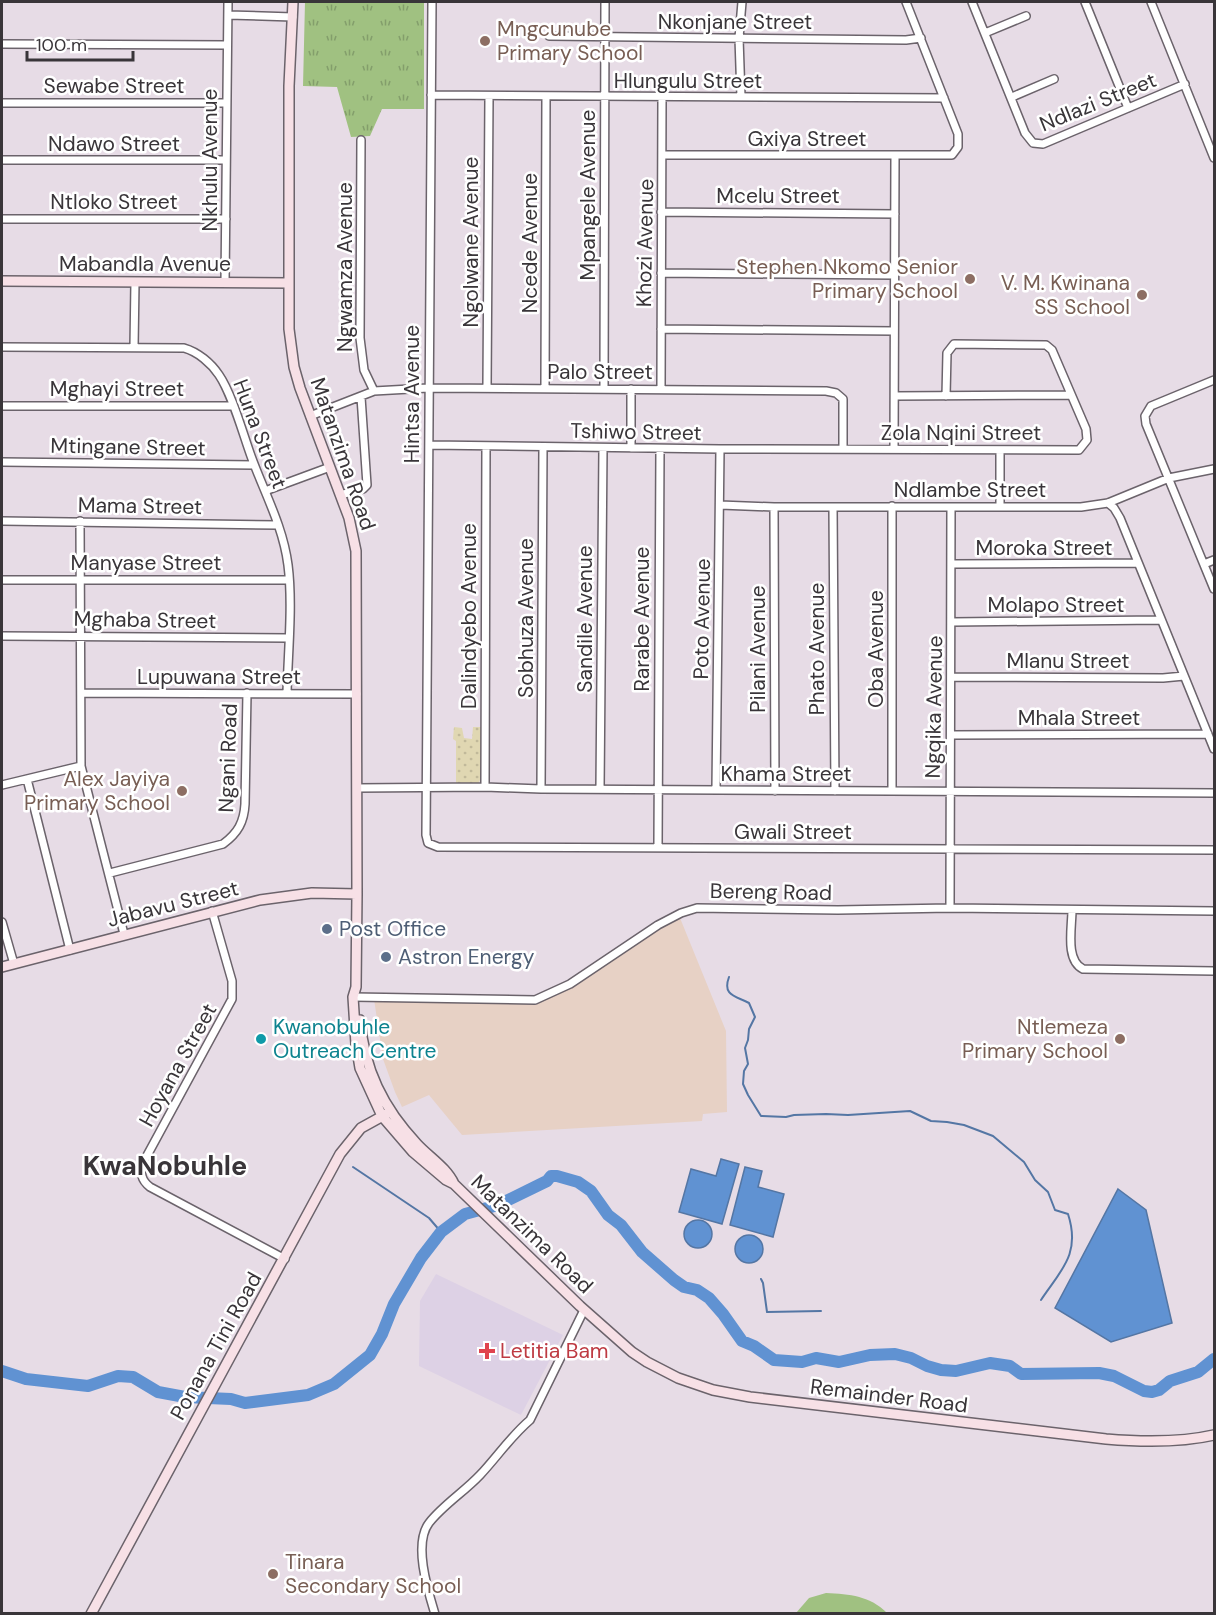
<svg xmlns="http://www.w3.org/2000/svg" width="1216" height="1615" font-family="'DM Sans',sans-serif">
<defs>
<pattern id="sand-dots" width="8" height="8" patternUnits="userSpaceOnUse" patternTransform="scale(1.5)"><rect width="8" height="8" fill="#e0d7b2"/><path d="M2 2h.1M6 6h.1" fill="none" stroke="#c1b99a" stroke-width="1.8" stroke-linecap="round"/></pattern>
<pattern id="park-tufts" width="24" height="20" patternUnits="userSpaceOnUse" patternTransform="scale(1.5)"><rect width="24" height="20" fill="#a0c181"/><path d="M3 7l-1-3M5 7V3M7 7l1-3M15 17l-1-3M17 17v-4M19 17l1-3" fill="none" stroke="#839e6b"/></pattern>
</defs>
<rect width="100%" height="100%" fill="#e7dce6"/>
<path fill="#e7d1c5" d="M 680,918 L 726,1031 L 727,1112 L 703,1114 L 702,1121 L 462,1135 L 429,1095 L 402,1107 L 395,1092 L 383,1059 L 374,999 L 537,1002 L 569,987 L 662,926 Z"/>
<path fill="#ddd1e5" d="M 436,1274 L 563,1335 L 521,1415 L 419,1366 L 420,1301 Z"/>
<path fill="url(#sand-dots)" d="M 454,727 L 462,728 L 464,738 L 472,739 L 473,727 L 482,727 C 482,741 486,776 477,785 L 456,786 L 456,741 L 453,739 Z"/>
<path fill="url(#park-tufts)" d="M 305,2 L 424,2 L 424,109 L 382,109 L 370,136 L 351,137 L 337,87 L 303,86 Z"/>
<path fill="#a0c181" d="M 826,1593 C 850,1594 870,1596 887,1613 L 796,1613 L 809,1598 Z"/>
<path fill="#6092d2" stroke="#5476a4" stroke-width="1.5" d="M 721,1159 L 739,1164 L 722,1224 L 679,1212 L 691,1169 L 716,1176 Z
M 745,1167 L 762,1171 L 758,1187 L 784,1194 L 773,1237 L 730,1225 Z
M 1118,1189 L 1146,1210 L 1172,1323 L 1111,1342 L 1055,1308 Z
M684 1234a14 14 0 1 1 28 0a14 14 0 1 1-28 0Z
M735 1249a14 14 0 1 1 28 0a14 14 0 1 1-28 0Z"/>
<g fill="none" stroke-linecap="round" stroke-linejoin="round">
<path stroke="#5476a4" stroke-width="2" d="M 729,977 C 722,996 736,996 749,1003 L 755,1017 L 749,1029 L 748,1040 L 745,1048 L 748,1064 L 744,1071 L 743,1084 L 748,1095 L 761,1116 L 786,1117 L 794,1115 L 826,1114 L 848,1115 L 910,1111 L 931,1121 L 947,1122 L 964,1125 L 993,1136 L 1024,1162 L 1035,1180 L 1048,1192 L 1055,1210 L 1068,1214 C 1081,1254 1061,1270 1041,1300
M 353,1167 L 429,1218 L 441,1232
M 761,1279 L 763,1283 L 767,1312 L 821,1311"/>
<path stroke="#6092d2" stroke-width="12" d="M 2,1371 L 26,1379 L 88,1386 L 118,1376 L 133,1377 L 158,1392 L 185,1397 L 231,1399 L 245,1403 L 308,1395 L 334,1384 L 370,1355 L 382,1334 L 394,1304 L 421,1258 L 441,1232 L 465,1214 L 498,1205 L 547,1181 L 551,1176 L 557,1176 L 578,1182 L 591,1191 L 608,1215 L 621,1225 L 642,1252 L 674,1280 L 684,1287 L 697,1290 L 709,1298 L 723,1314 L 742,1341 L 754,1346 L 774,1360 L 802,1362 L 816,1358 L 839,1362 L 870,1355 L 895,1354 L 911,1358 L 927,1366 L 941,1370 L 956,1371 L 990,1363 L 1010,1366 L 1021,1374 L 1099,1373 L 1114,1376 L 1144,1391 L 1152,1392 L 1159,1390 L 1170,1381 L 1198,1372 L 1214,1359"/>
<defs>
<path id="street" d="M 432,2 L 426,835 L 428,843 L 438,847 L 1214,850
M 972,2 L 1025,133 L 1033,143 L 1043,144 L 1185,84
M 1085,2 L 1128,108
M 1151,2 L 1214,158
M 228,15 L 293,17
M 985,33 L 1026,16
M 549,36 L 906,40 L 921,38
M 2,44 L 227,45
M 431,95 L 944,98
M 741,97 L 739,38 L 742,2
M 1012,97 L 1054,79
M 2,103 L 226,103
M 361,140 L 360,338 L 364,370 L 374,391
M 663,155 L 952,155 L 958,147 L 958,134 L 906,2
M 2,160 L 226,160
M 661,212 L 895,214
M 2,219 L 226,219
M 661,273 L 894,275
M 225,283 L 228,2
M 661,329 L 894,331
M 2,347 L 184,348 C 198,352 211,363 219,375 C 232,394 243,434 251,456 C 264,492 283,526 288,565 C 293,604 288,652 287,693
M 134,347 L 135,282
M 1214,380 L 1151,406 L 1145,416 L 1146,424 L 1214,589
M 487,387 L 489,97
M 545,388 L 546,97
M 661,388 L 662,98
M 604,389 L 605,2
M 631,389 L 631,448
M 895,396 L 1071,395
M 2,406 L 233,406
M 310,416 L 374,391 L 428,388 L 826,391 L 836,393 L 843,399 L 843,449
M 429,445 L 720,449 L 1079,450 L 1087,440 L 1086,429 L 1052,350 L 1046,345 L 954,344 L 947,353 L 946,396
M 894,449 L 895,156
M 1000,451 L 1000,507
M 2,462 L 254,465
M 265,491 L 330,467
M 340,495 L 363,489 L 367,485 L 361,397
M 1108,503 L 1114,508 L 1120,518 L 1214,749
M 720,505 L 774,507 L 1081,507 L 1108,503 L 1169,478 L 1214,469
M 774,507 L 775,791
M 833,507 L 835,791
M 2,521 L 278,525
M 80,521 L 81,766 L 124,934
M 952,564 L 1137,563
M 1204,564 L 1214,560
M 2,580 L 289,580
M 952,622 L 1161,620
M 2,636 L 288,638
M 951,677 L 1163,678 L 1184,676
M 81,693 L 357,694
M 951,735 L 1208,734
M 27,779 L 70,950
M 2,785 L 81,766
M 485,787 L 486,446
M 357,788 L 485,787 L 541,789 L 1214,793
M 541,789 L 543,447
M 600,789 L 603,448
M 716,789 L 720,449
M 892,791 L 892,506
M 658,847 L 660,449
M 110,873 L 223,844 C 238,833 244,822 245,804 L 247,693
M 950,908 L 951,507
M 1072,910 C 1072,928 1065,960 1083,969 L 1214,971
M 212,911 L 232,981 L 232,999 L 143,1163 C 140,1173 141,1180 150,1187 L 285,1259
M 2,922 L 14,964
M 353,997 L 535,1000 L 570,984 L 658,925 L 681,913 L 697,908 L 838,910 L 950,908 L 1214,911
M 435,1614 C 428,1591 413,1544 429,1523 C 443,1505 464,1492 480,1475 C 497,1457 511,1436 530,1420 L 584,1310"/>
<path id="secondary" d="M 293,2 L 289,86 L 289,329 L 294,367 L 300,388 L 349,518 L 356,551 L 357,894 L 356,987 L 353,997 L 356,1044 L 360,1068 L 382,1116 L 413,1152 L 446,1180 L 454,1184 L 580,1306 L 632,1352 L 647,1362 L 678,1378 L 713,1390 L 750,1397 L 1106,1439 C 1142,1442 1179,1443 1214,1435
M 2,281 L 289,283
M 2,967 L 260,900 L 312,893 L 357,894
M 360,1020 C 364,1069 383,1108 417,1144 C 429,1157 447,1168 454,1184
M 91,1614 L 340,1154 L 361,1128 L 390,1112"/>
</defs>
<use href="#street" stroke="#6b636b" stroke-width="10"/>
<use href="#secondary" stroke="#6b636b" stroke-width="12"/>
<use href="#street" stroke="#fff" stroke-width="7"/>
<use href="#secondary" stroke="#f7e0e6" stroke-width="9"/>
</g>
<g fill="#8d6e63" stroke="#fff" stroke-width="2">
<circle cx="485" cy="41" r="6"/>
<circle cx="970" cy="279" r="6"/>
<circle cx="1142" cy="295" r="6"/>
<circle cx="182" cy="791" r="6"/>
<circle cx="1120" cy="1039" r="6"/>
<circle cx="273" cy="1574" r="6"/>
</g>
<g fill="#5c6f8a" stroke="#fff" stroke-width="2">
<circle cx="327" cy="929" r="6"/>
<circle cx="386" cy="957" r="6"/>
</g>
<circle fill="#0f9aa8" stroke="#fff" stroke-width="2" cx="261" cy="1039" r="6"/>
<path fill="#e0444e" stroke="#fff" stroke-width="2" d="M484 1342h6v6h6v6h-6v6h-6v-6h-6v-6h6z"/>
<g text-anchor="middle" stroke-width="5" stroke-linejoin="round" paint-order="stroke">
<g font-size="21" fill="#393539" stroke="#fff">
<text x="735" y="29">Nkonjane Street</text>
<text x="688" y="88">Hlungulu Street</text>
<text x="114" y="93">Sewabe Street</text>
<text transform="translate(1098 102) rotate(-22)" y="7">Ndlazi Street</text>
<text x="807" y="146">Gxiya Street</text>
<text x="114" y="151">Ndawo Street</text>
<text transform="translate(210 160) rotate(-90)" y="7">Nkhulu Avenue</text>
<text transform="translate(588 195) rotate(-90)" y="7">Mpangele Avenue</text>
<text x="778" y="203">Mcelu Street</text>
<text x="114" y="209">Ntloko Street</text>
<text transform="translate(471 242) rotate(-90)" y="7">Ngolwane Avenue</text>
<text transform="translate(530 243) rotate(-90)" y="7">Ncede Avenue</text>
<text transform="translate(645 243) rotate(-89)" y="7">Khozi Avenue</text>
<text x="145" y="271">Mabandla Avenue</text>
<text transform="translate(345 267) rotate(-90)" y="7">Ngwamza Avenue</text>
<text x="600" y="379">Palo Street</text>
<text x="117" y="396">Mghayi Street</text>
<text transform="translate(412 394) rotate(-90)" y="7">Hintsa Avenue</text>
<text transform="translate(636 432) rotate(1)" y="7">Tshiwo Street</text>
<text x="961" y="440">Zola Nqini Street</text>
<text transform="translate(260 434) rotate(69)" y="7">Huna Street</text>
<text transform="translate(128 447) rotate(1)" y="7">Mtingane Street</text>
<text transform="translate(343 454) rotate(71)" y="7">Matanzima Road</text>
<text x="970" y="497">Ndlambe Street</text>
<text transform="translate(140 506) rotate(1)" y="7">Mama Street</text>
<text x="1044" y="555">Moroka Street</text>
<text x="146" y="570">Manyase Street</text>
<text x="1056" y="612">Molapo Street</text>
<text transform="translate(469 616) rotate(-90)" y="7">Dalindyebo Avenue</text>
<text transform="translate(526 618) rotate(-90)" y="7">Sobhuza Avenue</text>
<text transform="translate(585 619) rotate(-90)" y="7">Sandile Avenue</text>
<text transform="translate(642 619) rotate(-90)" y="7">Rarabe Avenue</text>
<text transform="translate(702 619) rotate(-89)" y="7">Poto Avenue</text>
<text transform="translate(145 620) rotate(1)" y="7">Mghaba Street</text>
<text transform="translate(758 649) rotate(-90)" y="7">Pilani Avenue</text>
<text transform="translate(817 649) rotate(-90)" y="7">Phato Avenue</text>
<text transform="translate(876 649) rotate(-90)" y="7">Oba Avenue</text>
<text x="1068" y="668">Mlanu Street</text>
<text x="219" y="684">Lupuwana Street</text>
<text transform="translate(934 707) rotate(-89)" y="7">Ngqika Avenue</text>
<text x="1079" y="725">Mhala Street</text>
<text transform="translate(228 758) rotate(-88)" y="7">Ngani Road</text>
<text x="786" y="781">Khama Street</text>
<text x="793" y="839">Gwali Street</text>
<text transform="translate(771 892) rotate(1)" y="7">Bereng Road</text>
<text transform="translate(173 904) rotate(-14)" y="7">Jabavu Street</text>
<text transform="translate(178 1065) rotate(-61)" y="7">Hoyana Street</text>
<text transform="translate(532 1234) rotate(44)" y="7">Matanzima Road</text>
<text transform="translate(216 1346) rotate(-61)" y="7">Ponana Tini Road</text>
<text transform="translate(889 1396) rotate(7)" y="7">Remainder Road</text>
</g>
<g font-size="21" fill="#785e54" stroke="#fff" text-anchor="end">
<text x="497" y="36" text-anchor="start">Mngcunube<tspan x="497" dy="24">Primary School</tspan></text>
<text x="958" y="274">Stephen Nkomo Senior<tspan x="958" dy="24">Primary School</tspan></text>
<text x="1130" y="290">V. M. Kwinana<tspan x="1130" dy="24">SS School</tspan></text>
<text x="170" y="786">Alex Jayiya<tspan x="170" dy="24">Primary School</tspan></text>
<text x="1108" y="1034">Ntlemeza<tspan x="1108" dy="24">Primary School</tspan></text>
<text x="285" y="1569" text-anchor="start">Tinara<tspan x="285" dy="24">Secondary School</tspan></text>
</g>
<g font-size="21" fill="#4e5e75" stroke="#fff" text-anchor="start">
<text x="339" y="936">Post Office</text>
<text x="398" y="964">Astron Energy</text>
</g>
<g font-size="21" fill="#0d838f" stroke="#fff" text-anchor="start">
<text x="273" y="1034">Kwanobuhle<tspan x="273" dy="24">Outreach Centre</tspan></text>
</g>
<g font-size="21" fill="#be3a42" stroke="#fff" text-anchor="start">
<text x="500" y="1358">Letitia Bam</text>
</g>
<g font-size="27" font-weight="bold" fill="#393539" stroke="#fff">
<text x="165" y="1175">KwaNobuhle</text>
</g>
</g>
<rect width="1216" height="1615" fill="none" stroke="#393539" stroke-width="6"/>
<path d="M27 51v9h106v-9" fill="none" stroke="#393539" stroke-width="3"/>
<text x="36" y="51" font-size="18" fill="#393539" stroke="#ffffff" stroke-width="4.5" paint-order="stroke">100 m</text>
</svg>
